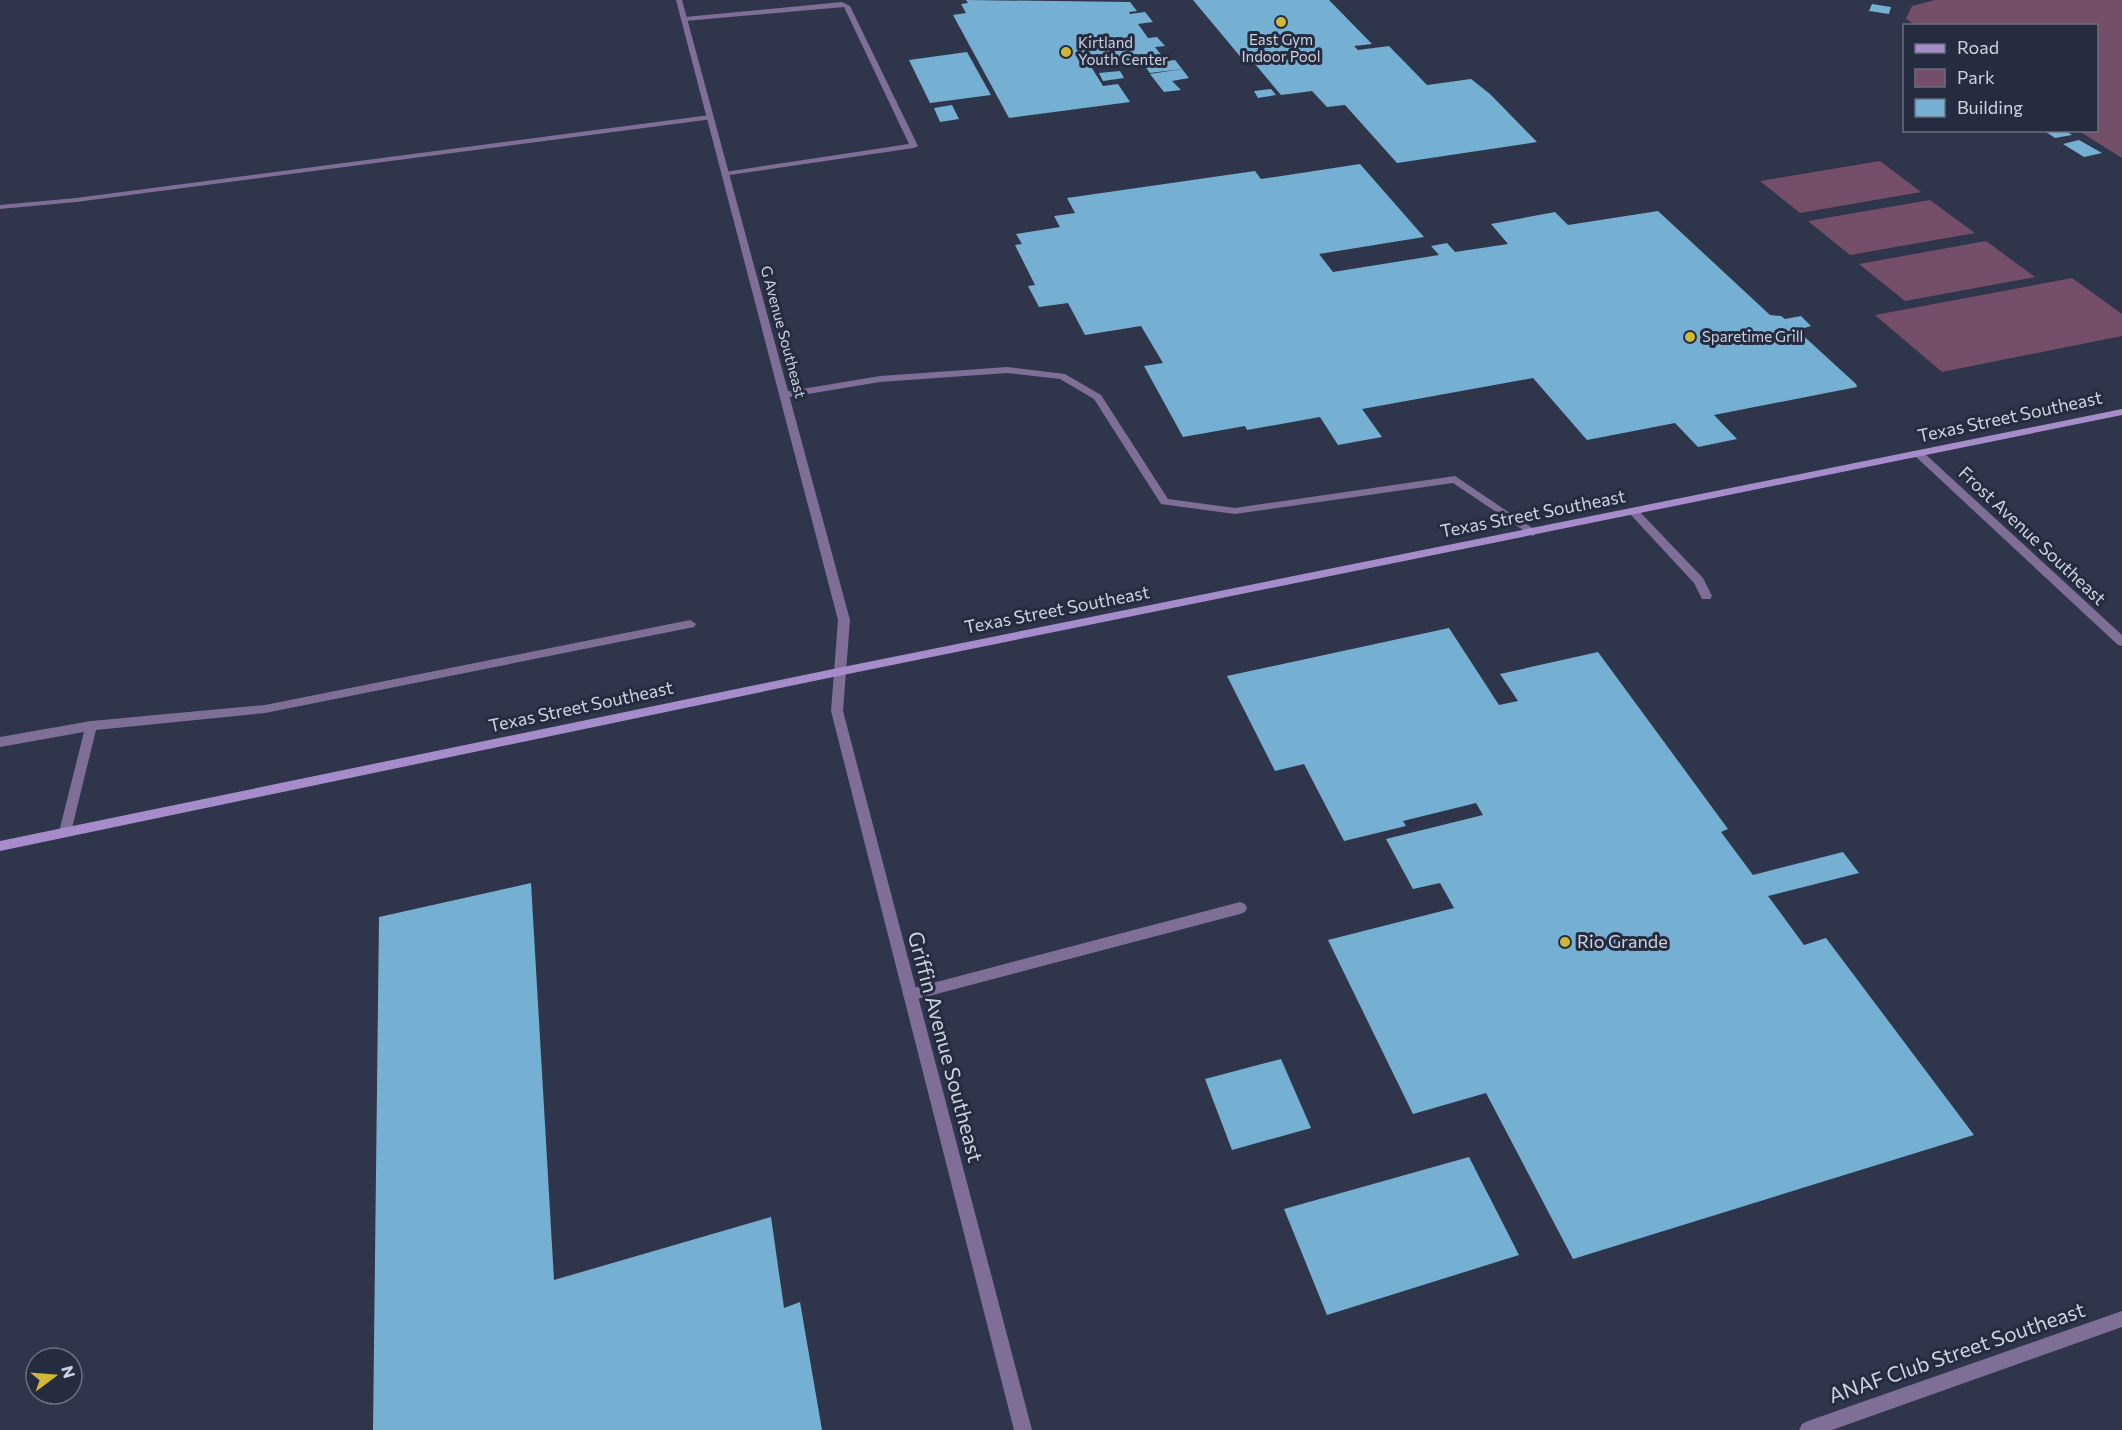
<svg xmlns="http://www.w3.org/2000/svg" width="2122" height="1430" font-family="Commissioner,sans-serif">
<rect width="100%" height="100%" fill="#2f364b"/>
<path fill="#754e69" d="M 1935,0 L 2122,0 L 2122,158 L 2079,131 L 2096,130 L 2096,26 L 1917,26 L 1906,19 L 1912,6 Z
M 1880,161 L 1921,192 L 1800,213 L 1760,181 Z
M 1930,200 L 1975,233 L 1850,255 L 1808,221 Z
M 1986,241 L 2035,277 L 1905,301 L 1859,264 Z
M 2072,278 L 2122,314 L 2122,336 L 1942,372 L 1875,315 Z"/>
<path fill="#75b0d3" d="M 966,0 L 1130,2 L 1137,11 L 1129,12 L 1130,14 L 1145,12 L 1153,22 L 1138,24 L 1148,38 L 1157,37 L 1165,46 L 1155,47 L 1162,56 L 1090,65 L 1103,86 L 1118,84 L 1130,102 L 1009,118 L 953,15 L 966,13 L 961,4 L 968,3 Z
M 1193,0 L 1329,0 L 1372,44 L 1354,46 L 1358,50 L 1389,46 L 1427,85 L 1471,79 L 1490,94 L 1537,142 L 1397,163 L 1345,105 L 1327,107 L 1312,91 L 1281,95 L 1255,64 L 1293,59 L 1289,54 L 1244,61 Z
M 1872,4 L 1891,7 L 1889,14 L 1869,11 Z
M 967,52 L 991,95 L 930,103 L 909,60 Z
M 1175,60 L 1182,69 L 1150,73 L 1143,64 Z
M 1182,69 L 1189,78 L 1172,81 L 1181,90 L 1164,92 L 1150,74 Z
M 1120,71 L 1124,78 L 1103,81 L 1099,73 Z
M 1271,89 L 1276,95 L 1258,98 L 1254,91 Z
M 952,105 L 959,119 L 940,122 L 934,108 Z
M 2043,130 L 2065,130 L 2072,135 L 2055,138 Z
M 2079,140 L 2102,153 L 2084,157 L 2063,144 Z
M 1360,164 L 1424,237 L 1319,254 L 1333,272 L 1439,255 L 1431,246 L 1447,243 L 1455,252 L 1508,244 L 1491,224 L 1555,212 L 1568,225 L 1658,211 L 1770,315 L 1781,316 L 1785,319 L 1801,316 L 1811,326 L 1797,330 L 1856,384 L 1857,387 L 1714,415 L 1737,439 L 1698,447 L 1675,423 L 1587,440 L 1533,378 L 1362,409 L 1382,437 L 1338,445 L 1320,417 L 1247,430 L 1245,426 L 1183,437 L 1144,366 L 1163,363 L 1141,326 L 1085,335 L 1068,303 L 1039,307 L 1028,286 L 1035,285 L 1015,245 L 1022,244 L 1016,234 L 1060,227 L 1054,216 L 1075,213 L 1067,198 L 1255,171 L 1261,179 Z
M 1449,628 L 1499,705 L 1518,701 L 1500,674 L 1598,652 L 1728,829 L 1721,832 L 1753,875 L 1843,852 L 1859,873 L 1768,896 L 1804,945 L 1826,938 L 1974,1135 L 1573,1259 L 1486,1093 L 1413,1114 L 1328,940 L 1454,908 L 1440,883 L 1413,889 L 1386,839 L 1483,815 L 1476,803 L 1403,821 L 1406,826 L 1344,841 L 1304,764 L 1275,771 L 1227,676 Z
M 531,883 L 554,1280 L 771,1217 L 784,1308 L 800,1302 L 822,1430 L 373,1430 L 379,917 Z
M 1281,1059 L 1311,1128 L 1232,1150 L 1205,1079 Z
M 1469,1157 L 1519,1255 L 1327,1315 L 1284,1209 Z"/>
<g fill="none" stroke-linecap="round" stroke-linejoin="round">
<path fill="#7f6e96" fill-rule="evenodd" d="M 842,2 L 850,6 L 918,146 L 914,148 L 722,176 L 722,172 L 725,172 L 909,144 L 844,7 L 685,21 L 682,19 L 685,17 Z
M 710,115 L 713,115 L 713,119 L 76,202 L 0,209 L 0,205 L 76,198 Z
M 1007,367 L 1065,374 L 1101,395 L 1168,499 L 1235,508 L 1455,476 L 1538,532 L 1533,536 L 1529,534 L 1453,483 L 1235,514 L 1161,504 L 1094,399 L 1060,379 L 1007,373 L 880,382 L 784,398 L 779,395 L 784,392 L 880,376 Z
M 1634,509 L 1638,510 L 1703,578 L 1712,596 L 1710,599 L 1702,599 L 1694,583 L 1630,514 L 1629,512 Z
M 690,620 L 696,624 L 694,627 L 265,713 L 96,730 L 71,832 L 70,836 L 60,836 L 59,832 L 84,732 L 0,747 L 0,737 L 91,721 L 265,705 Z
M 1240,902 L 1245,904 L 1247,908 L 1245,912 L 1240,914 L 910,1001 L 905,999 L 903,995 L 905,991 L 910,989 Z
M 2122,1311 L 2122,1327 L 1832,1430 L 1799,1430 L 1802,1424 L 1808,1421 Z"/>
<path fill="#7f6e96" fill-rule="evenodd" d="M 676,0 L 682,0 L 850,620 L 843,711 L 1032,1430 L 1014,1430 L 831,711 L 838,620 Z
M 1919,451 L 1923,452 L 2122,635 L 2122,646 L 2118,645 L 1915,456 L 1915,452 Z"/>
<path fill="#a78ccb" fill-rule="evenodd" d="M 2122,409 L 2122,415 L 838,676 L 0,851 L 0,841 L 838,668 Z"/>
</g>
<g fill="#d0b736" stroke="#252c40" stroke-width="2">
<circle cx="1281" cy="22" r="6"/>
<circle cx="1066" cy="52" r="6"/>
<circle cx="1690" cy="337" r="6"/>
<circle cx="1565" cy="942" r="6"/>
</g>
<g text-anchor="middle" stroke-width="6" stroke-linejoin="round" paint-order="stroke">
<g font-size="15" fill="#ced3e0" stroke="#252c40" text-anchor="start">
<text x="1281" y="45" text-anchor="middle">East Gym<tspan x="1281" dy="17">Indoor Pool</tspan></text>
<text x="1078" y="48">Kirtland<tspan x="1078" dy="17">Youth Center</tspan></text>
<text x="1702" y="342">Sparetime Grill</text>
</g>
<g font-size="15" fill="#ced3e0" stroke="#252c40">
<text transform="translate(783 332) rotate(75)" y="5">G Avenue Southeast</text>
</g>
<g font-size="18" fill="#ced3e0" stroke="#252c40">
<text transform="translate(2010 417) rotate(-12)" y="6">Texas Street Southeast</text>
<text transform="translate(1533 514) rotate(-11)" y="6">Texas Street Southeast</text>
<text transform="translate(2032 536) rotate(43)" y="6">Frost Avenue Southeast</text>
<text transform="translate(1057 610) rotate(-11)" y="6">Texas Street Southeast</text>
<text transform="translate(581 707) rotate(-12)" y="6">Texas Street Southeast</text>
</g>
<g font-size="18" fill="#ced3e0" stroke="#252c40" text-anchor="start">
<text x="1577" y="948">Rio Grande</text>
</g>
<g font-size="21" fill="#ced3e0" stroke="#252c40">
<text transform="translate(945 1047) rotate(75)" y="7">Griffin Avenue Southeast</text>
<text transform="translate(1957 1353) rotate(-19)" y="7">ANAF Club Street Southeast</text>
</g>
</g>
<rect x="1903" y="24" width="195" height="108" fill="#252c40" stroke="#696f80" stroke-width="1.5"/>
<rect x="1915" y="44" width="30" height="9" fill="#a78ccb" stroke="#696f80" stroke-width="1.5"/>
<text x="1957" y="54" font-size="18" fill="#ced3e0">Road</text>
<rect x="1915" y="69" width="30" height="18" fill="#754e69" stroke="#696f80" stroke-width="1.5"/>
<text x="1957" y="84" font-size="18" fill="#ced3e0">Park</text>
<rect x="1915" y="99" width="30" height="18" fill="#75b0d3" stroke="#696f80" stroke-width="1.5"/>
<text x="1957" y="114" font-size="18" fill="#ced3e0">Building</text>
<g transform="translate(54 1376) rotate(74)"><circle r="28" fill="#252c40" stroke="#696f80" stroke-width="1.5"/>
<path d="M0-4.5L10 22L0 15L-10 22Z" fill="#d0b736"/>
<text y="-9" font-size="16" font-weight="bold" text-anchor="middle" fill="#ced3e0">N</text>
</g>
</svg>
